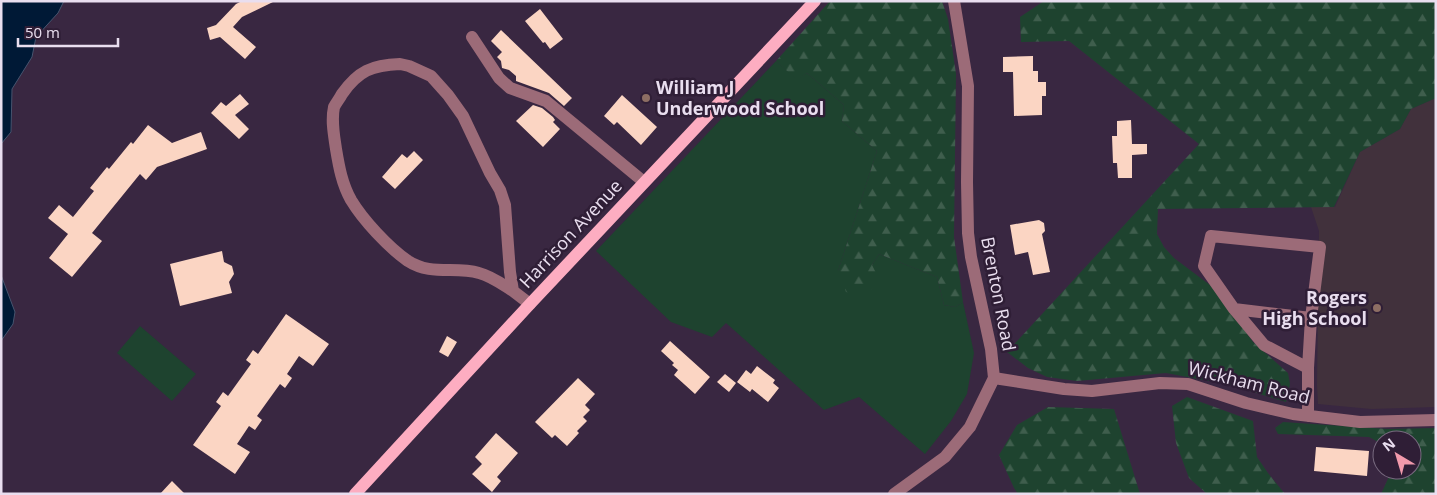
<svg xmlns="http://www.w3.org/2000/svg" width="1437" height="495" font-family="'Open Sans',sans-serif">
<defs>
<pattern id="forest-firs" width="22" height="20" patternUnits="userSpaceOnUse" patternTransform="scale(1.25)"><rect width="22" height="20" fill="#1e432f"/><path d="M5 1l3.5 6h-7zM16 11l3.5 6h-7z" fill="#3f5e4d"/></pattern>
</defs>
<rect width="100%" height="100%" fill="#392741"/>
<path fill="#41313c" d="M 1436,98 L 1436,407 L 1371,409 L 1318,404 L 1317,385 L 1319,231 L 1311,207 L 1335,207 L 1360,152 L 1400,129 L 1411,109 Z"/>
<path fill="#1e432f" d="M 776,61 L 797,79 L 807,73 L 844,105 L 842,121 L 877,151 L 838,271 L 872,265 L 879,254 L 937,277 L 944,305 L 955,307 L 963,302 L 974,353 L 967,394 L 951,421 L 925,454 L 859,397 L 824,410 L 726,323 L 712,337 L 671,322 L 596,251 Z
M 140,326 L 196,374 L 172,401 L 117,353 Z"/>
<path fill="url(#forest-firs)" d="M 830,1 L 942,1 L 948,19 L 956,74 L 954,237 L 963,302 L 955,307 L 944,305 L 937,277 L 879,254 L 872,265 L 877,275 L 873,288 L 864,296 L 846,292 L 838,271 L 877,151 L 842,121 L 844,105 L 807,73 L 797,80 L 776,61 Z
M 1044,1 L 1436,1 L 1436,98 L 1411,109 L 1400,129 L 1360,152 L 1334,207 L 1158,209 L 1157,234 L 1164,247 L 1174,258 L 1210,285 L 1224,301 L 1253,342 L 1288,373 L 1290,384 L 1286,402 L 1230,385 L 1166,373 L 1077,381 L 1047,377 L 1028,368 L 1007,352 L 1199,144 L 1069,41 L 1021,42 L 1020,17 Z
M 1187,397 L 1253,421 L 1257,457 L 1268,473 L 1285,494 L 1207,494 L 1189,478 L 1176,443 L 1172,406 Z
M 1048,407 L 1114,409 L 1140,494 L 1018,494 L 1014,488 L 999,455 L 1017,425 Z
M 1283,422 L 1388,429 L 1436,428 L 1436,494 L 1381,494 L 1392,470 L 1412,470 L 1412,440 L 1382,440 L 1382,444 L 1369,437 L 1278,434 L 1275,428 Z"/>
<path fill="#001936" stroke="#46546e" d="M 1,1 L 64,1 L 58,13 L 36,37 L 32,57 L 12,89 L 11,132 L 1,144 Z
M 1,275 L 15,312 L 13,324 L 1,341 Z"/>
<path fill="#fbd5c3" d="M 242,1 L 275,1 L 242,17 L 233,27 L 256,47 L 245,59 L 220,37 L 210,40 L 207,28 L 216,25 L 236,4 Z
M 540,9 L 563,39 L 550,49 L 545,42 L 543,43 L 525,21 Z
M 501,30 L 572,98 L 564,106 L 549,93 L 516,81 L 516,76 L 509,70 L 502,68 L 501,61 L 497,57 L 502,52 L 491,41 Z
M 1033,56 L 1033,71 L 1038,71 L 1038,82 L 1046,82 L 1046,96 L 1042,96 L 1042,115 L 1014,116 L 1013,72 L 1003,72 L 1003,57 Z
M 240,94 L 249,104 L 235,115 L 249,129 L 239,139 L 211,113 L 221,102 L 226,106 Z
M 622,95 L 657,127 L 641,145 L 617,122 L 614,125 L 604,116 Z
M 533,105 L 542,108 L 553,117 L 555,120 L 553,122 L 560,129 L 543,147 L 516,121 Z
M 1131,120 L 1132,144 L 1147,144 L 1147,154 L 1132,155 L 1132,178 L 1118,178 L 1117,163 L 1113,163 L 1112,136 L 1117,136 L 1117,121 Z
M 148,125 L 172,143 L 201,132 L 207,149 L 157,167 L 146,180 L 140,174 L 92,233 L 102,241 L 72,277 L 49,258 L 68,234 L 48,218 L 59,205 L 73,217 L 94,191 L 90,188 L 107,167 L 109,169 L 131,142 L 133,144 Z
M 414,151 L 423,160 L 395,189 L 382,177 L 402,154 L 407,158 Z
M 1039,220 L 1044,223 L 1045,231 L 1042,234 L 1050,272 L 1033,275 L 1028,252 L 1015,255 L 1010,225 Z
M 222,251 L 224,262 L 232,266 L 234,274 L 229,282 L 232,293 L 180,306 L 170,264 Z
M 286,314 L 329,344 L 313,366 L 299,356 L 287,374 L 292,378 L 285,388 L 280,384 L 257,416 L 262,420 L 255,430 L 249,426 L 237,444 L 250,452 L 235,474 L 193,445 L 221,406 L 216,402 L 223,392 L 228,396 L 251,364 L 246,360 L 253,350 L 258,354 Z
M 447,336 L 457,342 L 448,357 L 439,352 Z
M 670,341 L 710,377 L 695,394 L 674,375 L 678,370 L 672,365 L 674,363 L 661,351 Z
M 757,366 L 775,380 L 773,383 L 779,388 L 768,402 L 752,389 L 750,392 L 737,382 L 746,370 L 751,374 Z
M 725,374 L 736,383 L 729,392 L 717,382 Z
M 578,378 L 595,394 L 585,405 L 590,410 L 583,417 L 587,421 L 577,431 L 579,433 L 567,446 L 555,435 L 552,438 L 535,422 Z
M 496,433 L 518,453 L 497,477 L 501,481 L 492,492 L 472,474 L 482,464 L 475,457 Z
M 1316,447 L 1369,451 L 1367,476 L 1314,471 Z
M 172,481 L 185,494 L 160,494 Z"/>
<g fill="none" stroke-linecap="round" stroke-linejoin="round">
<path stroke="#9c6b78" stroke-width="12" d="M 472,37 L 499,78 L 510,88 L 546,101 L 644,182
M 400,64 L 409,66 L 431,76 L 448,95 L 463,116 L 490,173 L 500,190 L 505,205 L 510,272 L 513,291 C 502,284 491,276 479,273 C 455,266 431,276 408,261 C 388,247 363,220 351,200 C 342,184 339,167 336,149 C 334,135 331,121 334,107 C 336,103 340,98 342,94 C 358,71 372,65 400,64 Z
M 513,291 L 530,304
M 1234,309 L 1311,318
M 994,378 L 1064,389 L 1092,391 L 1160,383 L 1188,384 L 1246,403 L 1293,414 L 1360,422 L 1436,420
M 1308,416 L 1308,368 L 1264,345 L 1234,309 L 1204,266 L 1211,236 L 1320,247 L 1311,318 L 1308,368
M 894,494 L 945,457 L 970,427 L 994,378 L 991,349 L 971,257 L 968,233 L 967,182 L 968,86 L 954,1"/>
<path stroke="#fdadc1" stroke-width="12" d="M 355,494 L 530,304 L 815,1"/>
</g>
<g fill="#8d6e63" stroke="#2f1e36" stroke-width="2">
<circle cx="646" cy="98" r="5"/>
<circle cx="1377" cy="308" r="5"/>
</g>
<g text-anchor="middle" stroke-width="5" stroke-linejoin="round" paint-order="stroke">
<g font-size="18" font-weight="bold" fill="#e9deef" stroke="#2f1e36" text-anchor="start">
<text x="656" y="94">William J<tspan x="656" dy="21">Underwood School</tspan></text>
<text x="1367" y="304" text-anchor="end">Rogers<tspan x="1367" dy="21">High School</tspan></text>
</g>
<g font-size="18" fill="#e9deef" stroke="#2f1e36">
<text transform="translate(571 234) rotate(-47)" y="6">Harrison Avenue</text>
<text transform="translate(998 294) rotate(79)" y="6">Brenton Road</text>
<text transform="translate(1249 383) rotate(14)" y="6">Wickham Road</text>
</g>
</g>
<rect width="1437" height="495" fill="none" stroke="#e9deef" stroke-width="5"/>
<g transform="translate(1397 455) rotate(322)"><circle r="24" fill="#2f1e36" stroke="#796b80"/>
<path d="M0-4L9 19L0 12L-9 19Z" fill="#f29aac"/>
<text y="-8" font-size="14" font-weight="bold" text-anchor="middle" fill="#e9deef">N</text>
</g>
<path d="M18 38v8h100v-8" fill="none" stroke="#e9deef" stroke-width="2.5"/>
<text x="25" y="38" font-size="15" fill="#e9deef" stroke="#2f1e36" stroke-width="4" paint-order="stroke">50 m</text>
</svg>
